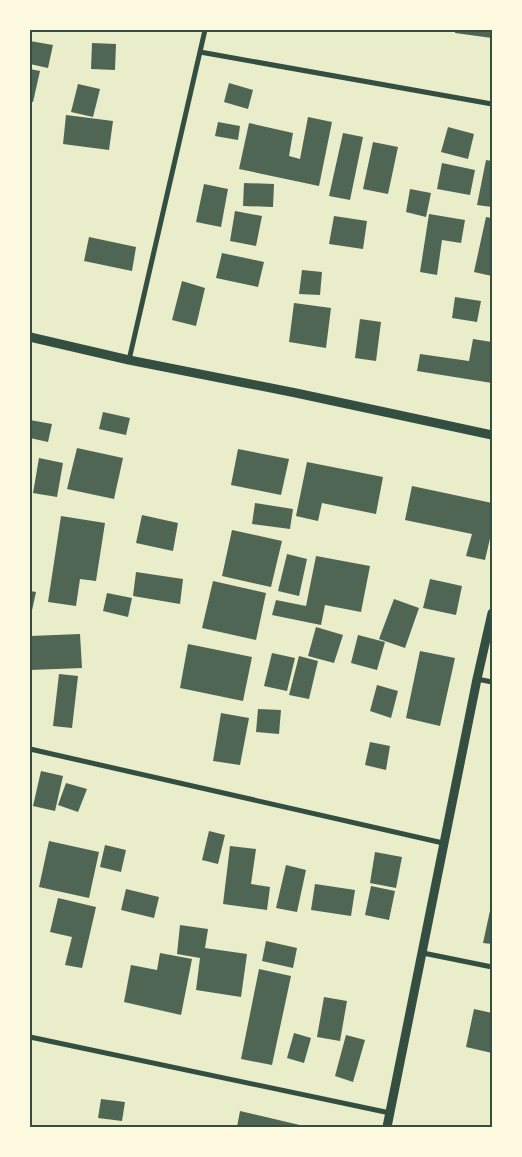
<svg xmlns="http://www.w3.org/2000/svg" width="522" height="1157" font-family="Helvetica,sans-serif">
<rect width="100%" height="100%" fill="#e9edc9"/>
<path fill="#4f6655" d="M 455,30 L 492,30 L 492,38 L 455,33 Z
M 30,41 L 53,45 L 48,68 L 30,64 Z
M 92,43 L 116,44 L 115,70 L 91,69 Z
M 30,69 L 40,71 L 33,102 L 30,102 Z
M 229,83 L 253,90 L 248,109 L 224,102 Z
M 78,84 L 100,89 L 93,117 L 71,112 Z
M 66,115 L 113,121 L 109,150 L 63,144 Z
M 308,117 L 332,122 L 319,186 L 239,169 L 249,123 L 293,133 L 289,156 L 300,159 Z
M 218,122 L 240,126 L 238,140 L 215,136 Z
M 448,127 L 474,134 L 468,159 L 441,152 Z
M 343,133 L 363,137 L 350,200 L 329,196 Z
M 373,142 L 398,147 L 388,194 L 363,189 Z
M 486,160 L 492,161 L 492,207 L 477,205 Z
M 442,163 L 475,170 L 470,195 L 437,189 Z
M 244,183 L 274,184 L 273,207 L 243,206 Z
M 204,184 L 228,189 L 221,227 L 196,222 Z
M 410,189 L 431,193 L 426,217 L 406,212 Z
M 235,211 L 262,216 L 256,246 L 230,241 Z
M 429,214 L 465,220 L 461,243 L 442,240 L 437,275 L 420,272 Z
M 334,216 L 367,221 L 363,249 L 329,244 Z
M 486,217 L 492,218 L 492,276 L 474,272 Z
M 89,237 L 136,247 L 132,271 L 84,261 Z
M 222,253 L 264,262 L 258,287 L 216,278 Z
M 302,270 L 322,272 L 320,295 L 299,294 Z
M 182,281 L 205,288 L 196,326 L 172,320 Z
M 455,297 L 481,301 L 477,322 L 452,318 Z
M 294,303 L 331,308 L 326,348 L 289,342 Z
M 360,319 L 381,322 L 376,361 L 355,358 Z
M 473,339 L 492,342 L 492,383 L 417,371 L 420,354 L 469,361 Z
M 103,412 L 130,418 L 126,435 L 99,429 Z
M 30,420 L 52,424 L 48,442 L 30,438 Z
M 77,448 L 123,458 L 114,499 L 67,489 Z
M 238,449 L 289,459 L 281,495 L 231,485 Z
M 39,458 L 63,463 L 57,497 L 33,493 Z
M 307,462 L 383,477 L 376,514 L 322,503 L 318,521 L 296,516 Z
M 412,486 L 492,503 L 492,530 L 485,560 L 466,556 L 472,534 L 405,520 Z
M 255,503 L 293,509 L 290,529 L 252,524 Z
M 142,515 L 178,523 L 173,551 L 136,543 Z
M 61,516 L 105,523 L 96,581 L 80,579 L 76,606 L 48,602 Z
M 232,530 L 282,541 L 271,587 L 222,576 Z
M 287,554 L 307,559 L 299,596 L 278,591 Z
M 316,556 L 370,566 L 361,612 L 325,605 L 321,625 L 272,615 L 276,600 L 306,606 Z
M 136,572 L 183,579 L 180,604 L 133,596 Z
M 430,579 L 462,586 L 456,615 L 423,608 Z
M 213,581 L 266,593 L 256,640 L 202,628 Z
M 30,591 L 36,592 L 31,615 L 30,615 Z
M 107,593 L 132,598 L 128,617 L 103,611 Z
M 394,599 L 419,608 L 405,648 L 379,639 Z
M 316,627 L 343,635 L 334,663 L 308,656 Z
M 80,634 L 82,668 L 30,670 L 30,636 Z
M 358,635 L 385,642 L 377,670 L 351,663 Z
M 188,644 L 252,657 L 243,701 L 180,688 Z
M 420,651 L 455,658 L 440,726 L 406,718 Z
M 272,653 L 295,658 L 287,691 L 264,686 Z
M 299,656 L 318,661 L 309,699 L 289,695 Z
M 59,674 L 78,676 L 72,728 L 53,726 Z
M 377,685 L 398,691 L 391,718 L 370,711 Z
M 258,709 L 281,710 L 279,734 L 256,732 Z
M 221,713 L 249,718 L 240,765 L 213,761 Z
M 370,742 L 390,746 L 386,770 L 365,765 Z
M 41,771 L 63,776 L 55,811 L 33,806 Z
M 66,783 L 87,789 L 78,812 L 58,805 Z
M 209,831 L 225,835 L 218,864 L 202,860 Z
M 49,841 L 99,852 L 89,898 L 39,887 Z
M 105,845 L 126,850 L 121,872 L 100,867 Z
M 230,846 L 256,849 L 251,884 L 270,887 L 267,910 L 223,904 Z
M 375,852 L 402,857 L 396,888 L 370,883 Z
M 286,865 L 306,870 L 297,912 L 276,908 Z
M 315,884 L 355,890 L 351,916 L 311,910 Z
M 371,886 L 395,891 L 389,920 L 365,915 Z
M 126,889 L 159,897 L 154,918 L 121,910 Z
M 58,898 L 96,907 L 82,968 L 65,965 L 72,937 L 50,932 Z
M 491,906 L 492,906 L 492,944 L 483,943 Z
M 180,925 L 208,929 L 205,948 L 247,954 L 241,997 L 196,990 L 200,958 L 177,954 Z
M 266,941 L 297,948 L 293,968 L 262,961 Z
M 160,953 L 192,959 L 181,1015 L 124,1002 L 131,965 L 157,970 Z
M 259,969 L 291,976 L 272,1065 L 241,1059 Z
M 324,997 L 347,1001 L 340,1041 L 317,1037 Z
M 474,1009 L 492,1013 L 492,1053 L 466,1047 Z
M 294,1033 L 311,1038 L 304,1063 L 287,1058 Z
M 346,1035 L 365,1040 L 353,1082 L 335,1076 Z
M 101,1099 L 125,1102 L 122,1121 L 98,1118 Z
M 240,1111 L 304,1126 L 304,1127 L 237,1127 Z"/>
<g fill="none" stroke-linecap="round" stroke-linejoin="round">
<path stroke="#344e41" stroke-width="5" d="M 200,52 L 492,104
M 129,360 L 205,30
M 477,679 L 492,682
M 30,749 L 443,843
M 423,953 L 492,967
M 30,1037 L 390,1113"/>
<path stroke="#344e41" stroke-width="9" d="M 30,337 L 129,360 L 296,393 L 492,435
M 387,1127 L 477,679 L 492,613"/>
</g>
<rect width="522" height="1157" fill="none" stroke="#fefae0" stroke-width="62"/>
<rect x="31" y="31" width="460" height="1095" fill="none" stroke="#344e41" stroke-width="2"/>
</svg>
